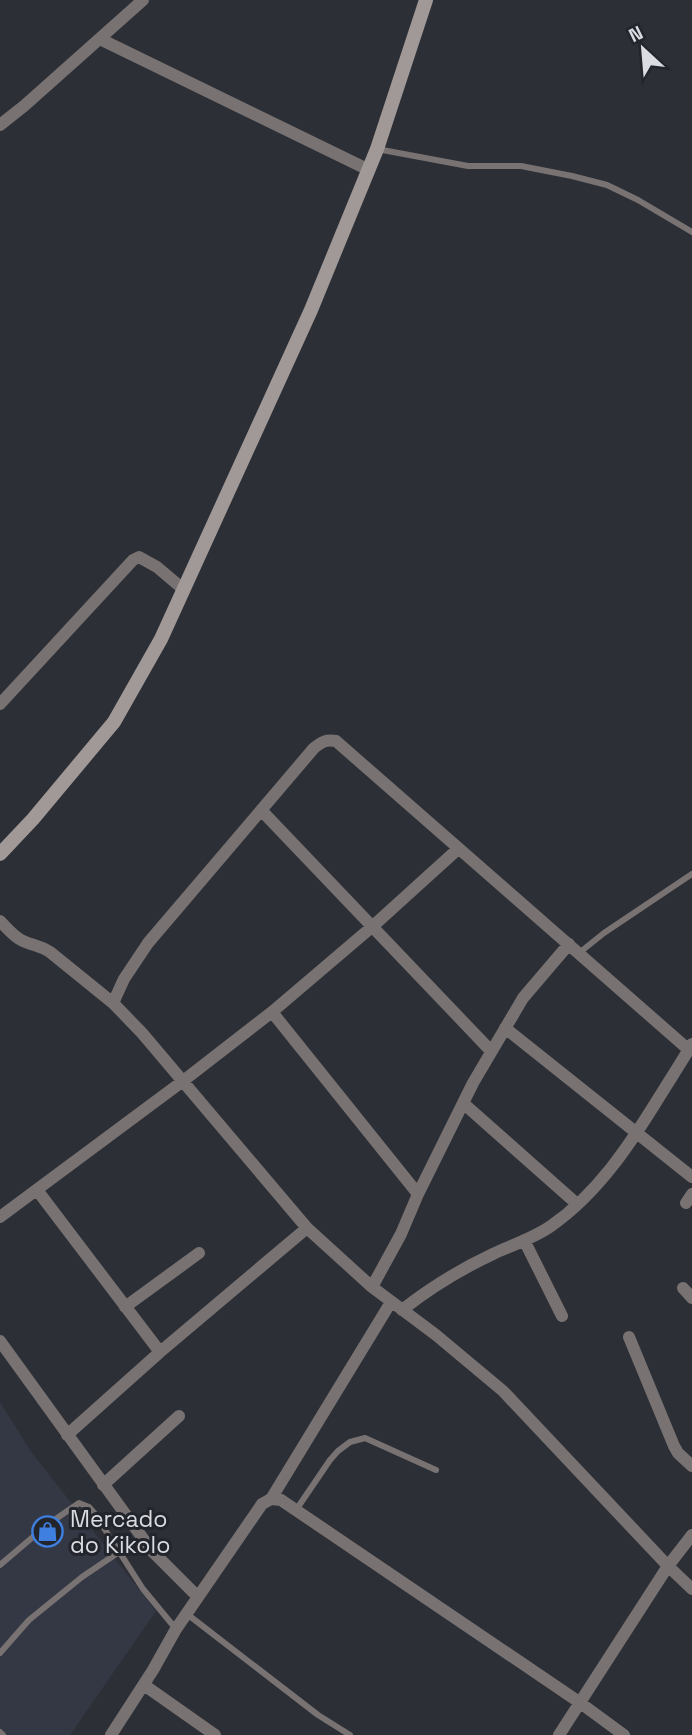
<svg xmlns="http://www.w3.org/2000/svg" width="692" height="1735" font-family="'Space Grotesk',sans-serif">
<rect width="100%" height="100%" fill="#2d2f36"/>
<path fill="#343845" d="M 0,1402 L 32,1453 L 156,1611 L 70,1735 L 0,1735 Z"/>
<g fill="none" stroke-linecap="round" stroke-linejoin="round">
<path stroke="#787372" stroke-width="6" d="M 377,149 L 468,166 L 521,166 L 572,176 L 607,185 L 638,200 L 692,232
M 579,953 L 604,933 L 692,874
M 296,1510 L 330,1460 L 338,1451 L 350,1442 L 365,1438 L 436,1470
M 0,1565 L 47,1525 L 79,1503 L 89,1507 L 95,1514 L 143,1589 L 176,1629
M 187,1614 L 318,1715 L 350,1735
M 0,1653 L 29,1620 L 82,1577 L 119,1552
M 0,1732 L 3,1735"/>
<path stroke="#787372" stroke-width="12" d="M 100,39 L 369,170
M 0,125 L 24,106 L 143,0
M 0,704 L 133,560 L 139,557 L 157,567 L 183,589
M 261,810 L 491,1051
M 0,921 C 7,928 14,937 23,941 C 34,946 39,945 50,952 L 113,1003
M 272,1012 L 418,1194
M 505,1028 L 692,1177
M 689,1050 L 336,741 C 326,739 322,742 314,748 L 148,943 L 124,979 L 113,1003 L 142,1033 L 307,1228 L 372,1287 L 436,1335 L 503,1391 L 668,1566 L 692,1589
M 463,1103 L 577,1204
M 37,1190 L 160,1352
M 686,1203 L 692,1194
M 0,1217 L 183,1081 L 272,1012 L 373,926 L 458,849
M 524,1240 L 562,1316
M 372,1287 L 401,1234 L 418,1194 L 473,1083 L 523,998 L 569,944
M 683,1288 L 692,1298
M 125,1307 L 199,1253
M 402,1310 C 430,1288 461,1269 493,1254 C 512,1245 534,1238 551,1226 C 597,1194 629,1146 658,1099 C 669,1081 681,1063 692,1044
M 629,1337 L 674,1446 L 678,1453 L 692,1466
M 0,1341 L 152,1551 L 198,1597
M 67,1435 L 160,1352 L 307,1228
M 103,1485 L 179,1416
M 271,1499 L 281,1500 L 579,1702 L 624,1735
M 144,1685 L 215,1735
M 111,1735 L 153,1670 L 176,1629 L 262,1504 L 271,1499 L 391,1302
M 559,1735 L 668,1566 L 692,1535"/>
<path stroke="#a09997" stroke-width="14" d="M 0,854 L 33,819 L 114,722 L 161,639 L 311,310 L 377,149 L 426,0"/>
</g>
<defs>
<symbol id="shop-ring" viewBox="-11 -11 22 22"><circle r="9.5" fill="#23252c" stroke="#3f7fe0" stroke-width="1.5"/><path d="M-5-2.5h2.3a2.7 3.5 0 0 1 5.4 0H5L5.5 6h-11ZM-1.5-2.5h3a1.5 2.3 0 0 0-3 0Z" fill="#3f7fe0"/></symbol>
</defs>
<g fill-rule="evenodd">
<use href="#shop-ring" x="30" y="1514" width="35" height="35"/>
</g>
<g text-anchor="middle" stroke-width="6" stroke-linejoin="round" paint-order="stroke">
<g font-size="23" fill="#dadce1" stroke="#23252c" text-anchor="start">
<text x="70" y="1527">Mercado<tspan x="70" dy="26">do Kikolo</tspan></text>
</g>
</g>
<g transform="translate(643 49) rotate(334)" stroke="#23252c" stroke-width="5" paint-order="stroke">
<path d="M0-5L12 26L0 18L-12 26Z" fill="#dadce1"/>
<text y="-10" font-size="19" font-weight="bold" text-anchor="middle" fill="#dadce1">N</text>
</g>
</svg>
